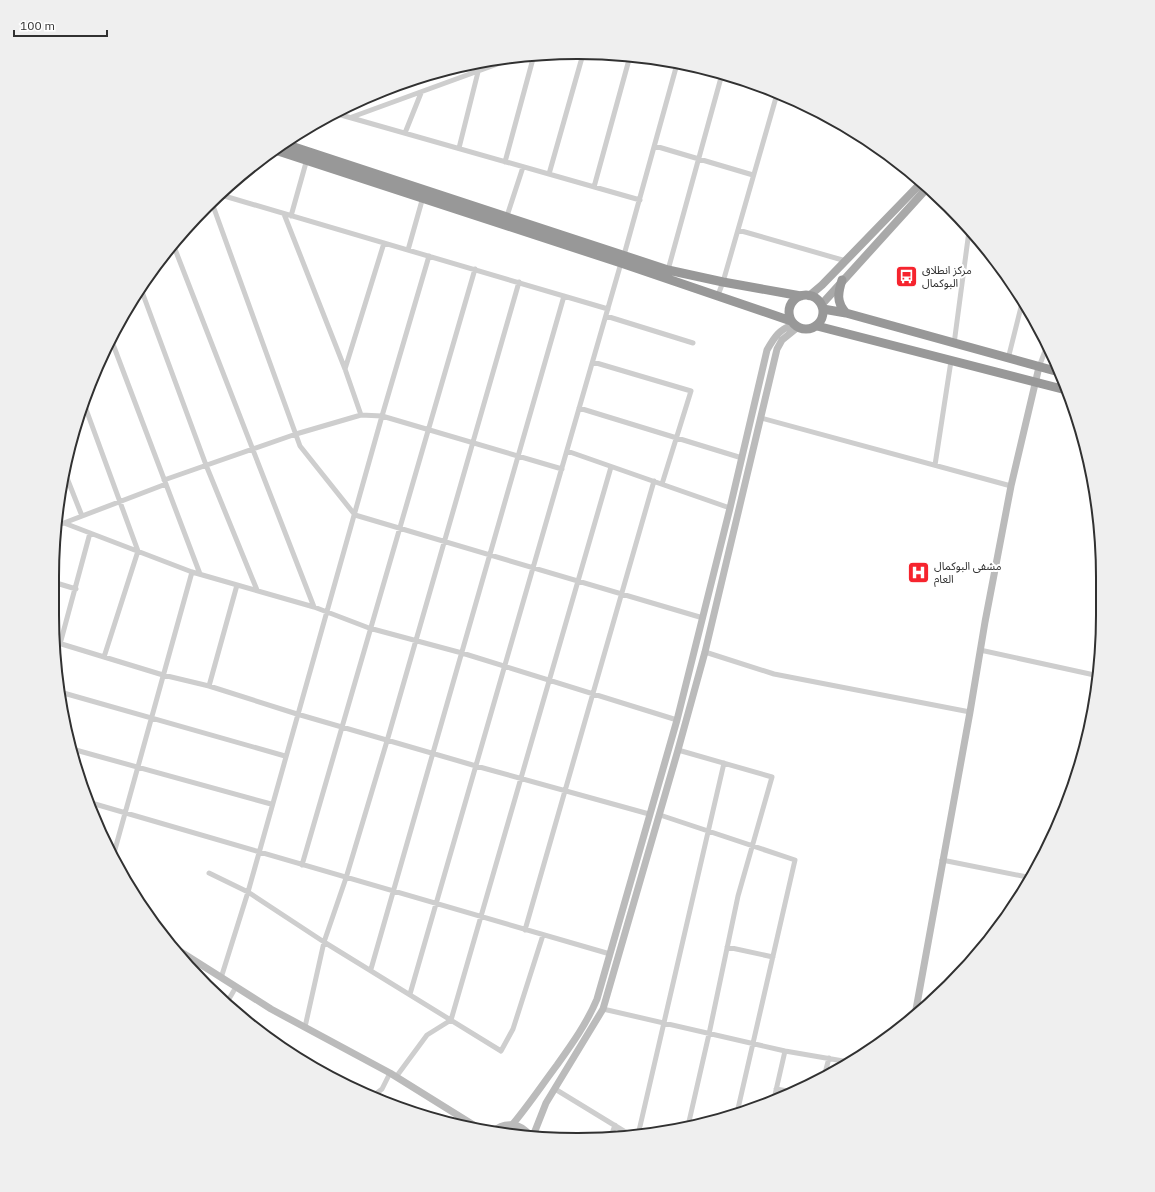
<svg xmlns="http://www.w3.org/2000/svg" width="1155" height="1192" font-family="'IBM Plex Sans','Noto Sans Arabic',sans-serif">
<rect width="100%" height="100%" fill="#fff"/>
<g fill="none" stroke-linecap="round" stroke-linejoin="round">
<path stroke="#cecece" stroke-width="5" d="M 334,113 L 640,200
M 352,117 L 514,58
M 405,133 L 421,93
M 655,146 L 753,175
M 459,148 L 478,72
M 505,162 L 534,55
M 549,174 L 583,54
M 594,187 L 630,56
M 221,195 L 608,309
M 212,203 L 300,446 L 355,515 L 703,618
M 284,214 L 345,369 L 361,415
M 291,216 L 307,159
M 506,219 L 523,167
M 738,230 L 846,261
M 173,244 L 314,607
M 408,250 L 423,197
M 624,255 L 677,64
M 668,270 L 722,74
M 141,289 L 206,465 L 257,590
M 718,295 L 723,282 L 777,94
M 606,316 L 693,343
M 111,339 L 200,574
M 954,344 L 969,231
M 1008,359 L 1022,303
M 593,362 L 691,391 L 662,484
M 1039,367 L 1048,343
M 345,369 L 384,243
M 83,401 L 138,551 L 104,657
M 579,408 L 742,458
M 761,418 L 1011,486
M 567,451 L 730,508
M 935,465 L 951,361
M 65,473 L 82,516
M 164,480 L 296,434 L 361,415 L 382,416 L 562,469
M 64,523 L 192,572 L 314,607 L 369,628 L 462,653 L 677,720
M 56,526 L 166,484
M 53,582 L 76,589
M 55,642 L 163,675 L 209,686 L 297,714 L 476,766 L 649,814
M 60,644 L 90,533
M 980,650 L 1099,676
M 705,652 L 774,674 L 970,712
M 209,686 L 237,585
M 60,692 L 285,756
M 72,749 L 271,804
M 678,750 L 772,777 L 738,896 L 709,1034 L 688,1126
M 88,802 L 610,954
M 660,815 L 795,860 L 737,1113
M 114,853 L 192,572
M 942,860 L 1032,878
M 302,865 L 475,269
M 209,873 L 248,892 L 324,942 L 501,1051 L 513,1029 L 543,935
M 525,930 L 654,481
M 727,947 L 773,957
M 371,969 L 564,296
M 221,978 L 248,892 L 382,416 L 429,256
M 410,994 L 621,263
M 226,1004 L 236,987
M 603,1009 L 785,1051 L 849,1062
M 305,1027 L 324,942 L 346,878 L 387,741 L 519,282
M 396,1077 L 427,1035 L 451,1020 L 611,467
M 824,1077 L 829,1058
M 555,1089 L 632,1136
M 776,1089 L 794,1092
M 373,1096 L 382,1089 L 390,1073
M 774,1099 L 785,1051
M 638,1135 L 724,763
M 610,1139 L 615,1125"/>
<path stroke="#bbb" stroke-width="7" d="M 170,945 L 271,1009 L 390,1073 L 480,1129
M 915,1015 L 970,712 L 985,622 L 1011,486 L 1039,367
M 512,1125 C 528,1106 542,1085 557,1065 C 572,1044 587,1023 597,999 L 677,720 L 730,508 L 767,350 C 775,336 779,330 794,324
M 493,1132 C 504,1121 522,1123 530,1136
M 533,1136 L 546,1103 L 603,1009 L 678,750 L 705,652 L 777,349 L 782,340 L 798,327"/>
<path stroke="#a9a9a9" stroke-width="8" d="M 809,296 L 822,285 L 923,181
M 822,304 L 928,187"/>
<path stroke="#989898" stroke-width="9" d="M 285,144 L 668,270 L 723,282 L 801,296
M 275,150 L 621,263 L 791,321
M 842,280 C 838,293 836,302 846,313
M789 312a17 17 0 1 1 34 0a17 17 0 1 1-34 0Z
M 823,309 L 846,313 L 1059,372
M 817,326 L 1066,390"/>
</g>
<defs>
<symbol id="bus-square" viewBox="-11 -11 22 22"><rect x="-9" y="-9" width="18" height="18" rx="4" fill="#f6242e" stroke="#fff"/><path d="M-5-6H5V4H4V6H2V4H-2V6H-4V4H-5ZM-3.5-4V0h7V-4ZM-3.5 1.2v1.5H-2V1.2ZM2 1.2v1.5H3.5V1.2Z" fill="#fff"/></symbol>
<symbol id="hospital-square" viewBox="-11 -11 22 22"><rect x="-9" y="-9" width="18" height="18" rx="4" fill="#f6242e" stroke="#fff"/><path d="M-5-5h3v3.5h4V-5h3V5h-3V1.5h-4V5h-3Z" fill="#fff"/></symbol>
</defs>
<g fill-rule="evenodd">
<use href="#bus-square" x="894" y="264" width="25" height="25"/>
<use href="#hospital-square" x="906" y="560" width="25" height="25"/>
</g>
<g text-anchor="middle" stroke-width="4" stroke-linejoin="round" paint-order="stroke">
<g font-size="11" fill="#313131" stroke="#fff" text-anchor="start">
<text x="922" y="274">مركز انطلاق<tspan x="922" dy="13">البوكمال</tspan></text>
<text x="934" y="570">مشفى البوكمال<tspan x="934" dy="13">العام</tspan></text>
</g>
</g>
<path d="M0 0H1155V1192H0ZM577 59H578A518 518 0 0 1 1096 577V615A518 518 0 0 1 578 1133H577A518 518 0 0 1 59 615V577A518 518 0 0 1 577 59Z" fill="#efefef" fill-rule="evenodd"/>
<path fill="none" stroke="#313131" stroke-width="2" d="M577 59H578A518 518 0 0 1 1096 577V615A518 518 0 0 1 578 1133H577A518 518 0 0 1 59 615V577A518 518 0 0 1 577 59Z"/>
<path d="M14 30v6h93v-6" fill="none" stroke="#313131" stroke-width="2"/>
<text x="20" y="30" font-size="12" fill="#313131" stroke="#ffffff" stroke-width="3" paint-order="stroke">100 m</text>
</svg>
